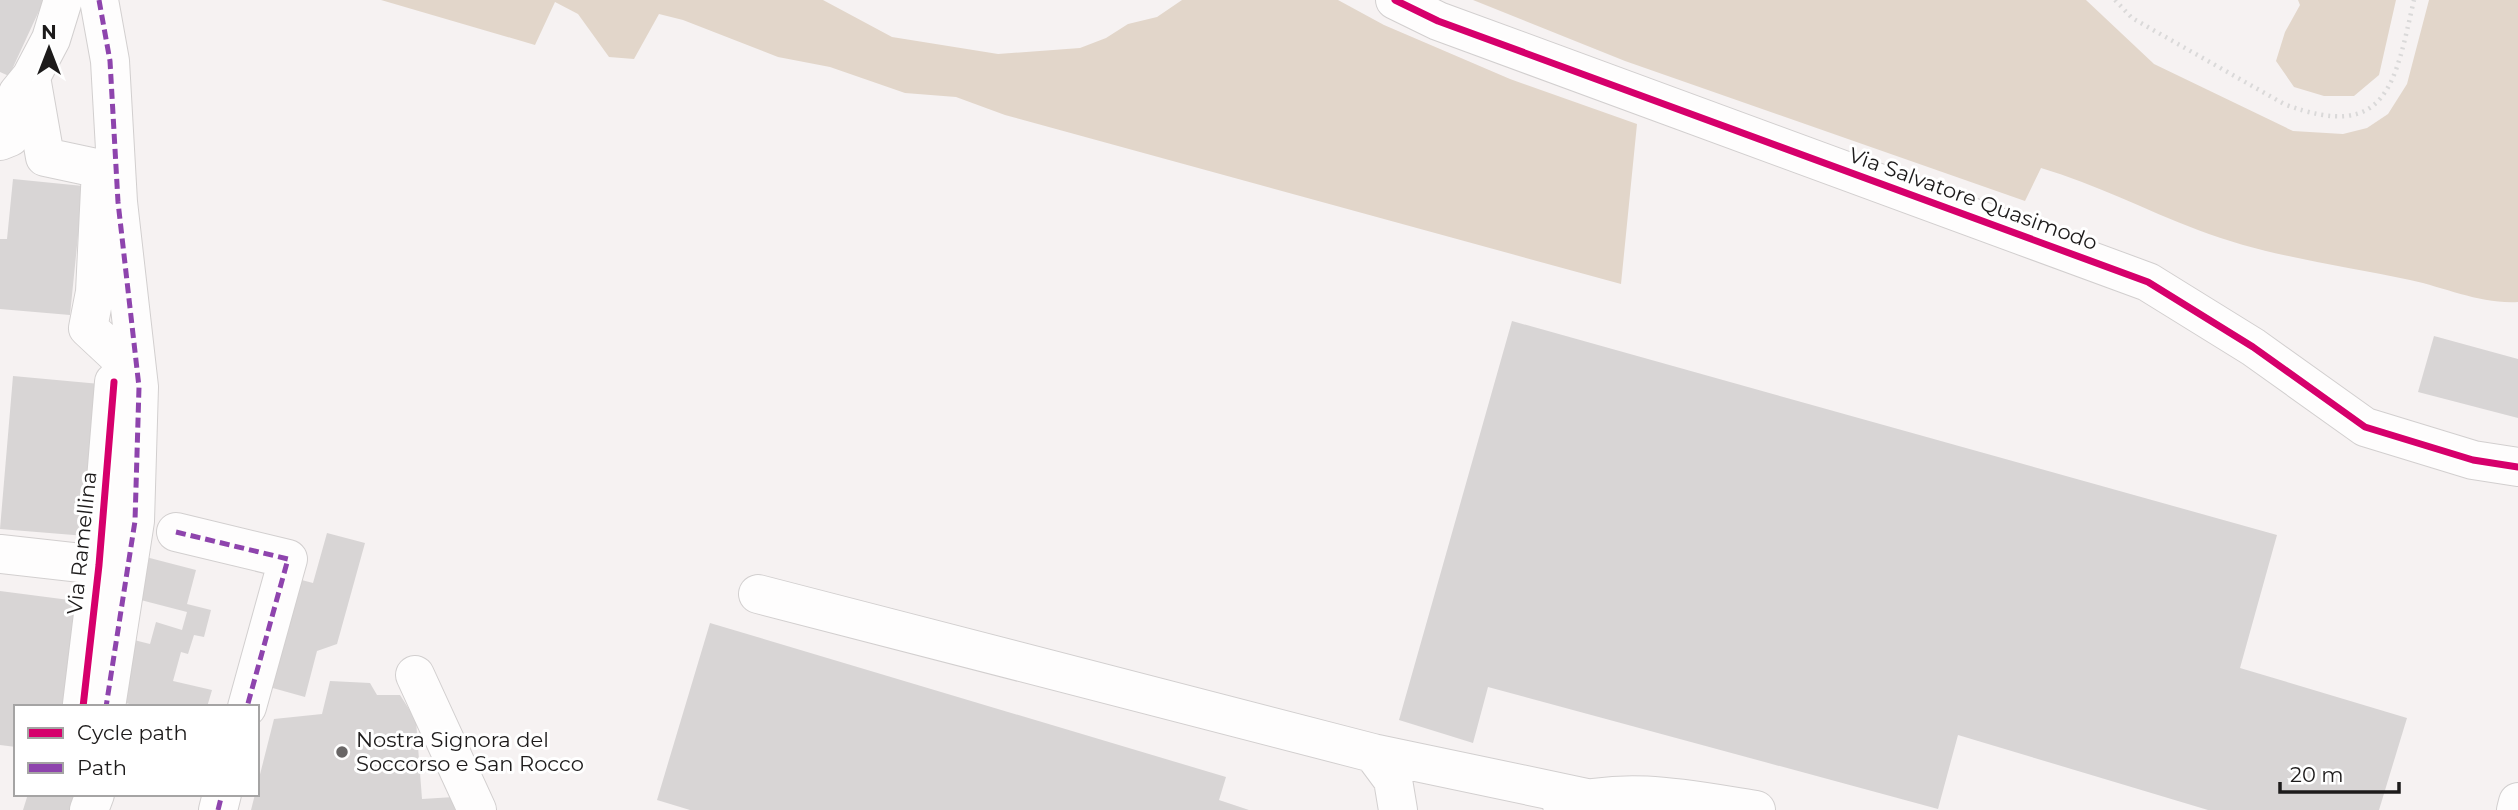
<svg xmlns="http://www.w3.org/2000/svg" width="2518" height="810" font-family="Montserrat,sans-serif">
<rect width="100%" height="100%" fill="#f6f2f2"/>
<path fill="#e2d6ca" d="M 381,0 L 823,0 L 892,37 L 998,54 L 1080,48 L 1106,38 L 1128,24 L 1157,17 L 1182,0 L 1338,0 L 1384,25 L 1510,79 L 1637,124 L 1621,284 L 1005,115 L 956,97 L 905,93 L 830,67 L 778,57 L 683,20 L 659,14 L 634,59 L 609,57 L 578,14 L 555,2 L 535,45 Z
M 1473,0 L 2086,0 L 2154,64 L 2293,131 L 2343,134 L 2367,128 L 2388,114 L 2407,84 L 2429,0 L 2518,0 L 2518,302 C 2480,304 2447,288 2410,280 C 2340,265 2265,256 2198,230 C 2145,210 2096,184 2041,168 L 2025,201 L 1625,61 Z
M 2298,0 L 2396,0 L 2379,75 L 2354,96 L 2324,96 L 2294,87 L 2276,61 L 2285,32 L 2300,5 Z"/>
<path fill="#d8d5d5" d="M 0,0 L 44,0 L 9,76 L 0,72 Z
M 13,179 L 83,186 L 70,315 L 0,309 L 0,239 L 7,239 Z
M 1512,321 L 2277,535 L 2240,668 L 2407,718 L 2379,810 L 2208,810 L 1958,735 L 1938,809 L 1488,687 L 1473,743 L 1399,720 Z
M 2434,336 L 2518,359 L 2518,418 L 2418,392 Z
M 13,376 L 100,384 L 86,536 L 0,529 Z
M 327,533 L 365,543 L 337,644 L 317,651 L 305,697 L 262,685 L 294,578 L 313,583 Z
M 142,556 L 196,570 L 187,604 L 211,610 L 204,637 L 194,635 L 188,654 L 181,652 L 173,681 L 212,690 L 207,707 L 141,707 L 118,701 L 134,640 L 150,644 L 156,622 L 182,630 L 187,612 L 133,598 Z
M 0,591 L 77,601 L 64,707 L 16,707 L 16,747 L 0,745 Z
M 710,623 L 1226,777 L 1219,800 L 1249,810 L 690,810 L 657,800 Z
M 330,681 L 370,683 L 377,695 L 400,695 L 416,720 L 422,799 L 454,797 L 455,810 L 251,810 L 274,719 L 322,714 Z
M 28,794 L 76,794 L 71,810 L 23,810 Z"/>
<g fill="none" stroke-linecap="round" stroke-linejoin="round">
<defs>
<path id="minor" d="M 99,0 L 110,61 L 118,202 L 139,387 L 135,521 L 106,707
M 1395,0 L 1438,21 L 2148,282 L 2253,347 L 2365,427 L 2473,460 L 2518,467
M 31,77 L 45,157 L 101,169 L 95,292 L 88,328 L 118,356
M 0,141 L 10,137 L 18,120 L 18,93 L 31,77 L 51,39 L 63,0
M 176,532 L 288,559 L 247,707
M 0,554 L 99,565
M 758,594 L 1373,753 L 1393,780 L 1398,810
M 415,675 L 477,810
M 82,704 L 99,565 L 114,382
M 1373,753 L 1587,798
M 1562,805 C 1627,785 1691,800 1756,810
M 89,810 L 95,794
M 218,810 L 222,794
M 2516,810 L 2518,802"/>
</defs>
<use href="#minor" stroke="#d2cfcf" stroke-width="40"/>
<path stroke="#dad9d9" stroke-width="4.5" stroke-dasharray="2 5" stroke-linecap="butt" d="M 2115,0 L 2132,18 L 2284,104 C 2389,144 2395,81 2414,0"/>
<use href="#minor" stroke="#fefdfd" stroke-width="38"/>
<path stroke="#8e44ad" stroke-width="5" stroke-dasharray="10 5" stroke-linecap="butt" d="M 99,0 L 110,61 L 118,202 L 139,387 L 135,521 L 106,707
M 176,532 L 288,559 L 247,707
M 218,810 L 222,794"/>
<defs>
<path id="cycleway" d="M 1395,0 L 1438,21 L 2148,282 L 2253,347 L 2365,427 L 2473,460 L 2518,467
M 83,707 L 99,565 L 114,382"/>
</defs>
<use href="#cycleway" stroke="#fff" stroke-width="11"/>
<use href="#cycleway" stroke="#d6006c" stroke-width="7"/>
</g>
<circle fill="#696666" stroke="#fff" stroke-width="2.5" cx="342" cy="752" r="7"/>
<g text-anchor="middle" stroke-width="6" stroke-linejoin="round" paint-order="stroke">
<g font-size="21" fill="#1d1b1b" stroke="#fff">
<text transform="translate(1973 199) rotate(20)" y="7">Via Salvatore Quasimodo</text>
<text transform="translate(82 543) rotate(-84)" y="7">Via Ramellina</text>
</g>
<g font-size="21" fill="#1d1b1b" stroke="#fff" text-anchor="start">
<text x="356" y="747">Nostra Signora del<tspan x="356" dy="24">Soccorso e San Rocco</tspan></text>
</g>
</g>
<rect x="14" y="705" width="245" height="91" fill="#ffffff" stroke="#a5a4a4" stroke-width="2"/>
<rect x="28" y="728" width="35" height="10" fill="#d6006c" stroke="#a5a4a4" stroke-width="2"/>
<text x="77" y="740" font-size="21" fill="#1d1b1b">Cycle path</text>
<rect x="28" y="763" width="35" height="10" fill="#8e44ad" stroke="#a5a4a4" stroke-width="2"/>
<text x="77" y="775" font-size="21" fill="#1d1b1b">Path</text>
<g transform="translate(49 49)" stroke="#ffffff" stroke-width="5" paint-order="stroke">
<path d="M0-5L12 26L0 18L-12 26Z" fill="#1d1b1b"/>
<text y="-10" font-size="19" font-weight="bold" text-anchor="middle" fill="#1d1b1b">N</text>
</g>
<path d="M2280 782v10h119v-10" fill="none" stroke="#1d1b1b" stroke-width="3.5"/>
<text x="2290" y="782" font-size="21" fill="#1d1b1b" stroke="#ffffff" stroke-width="5" paint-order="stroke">20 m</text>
</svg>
